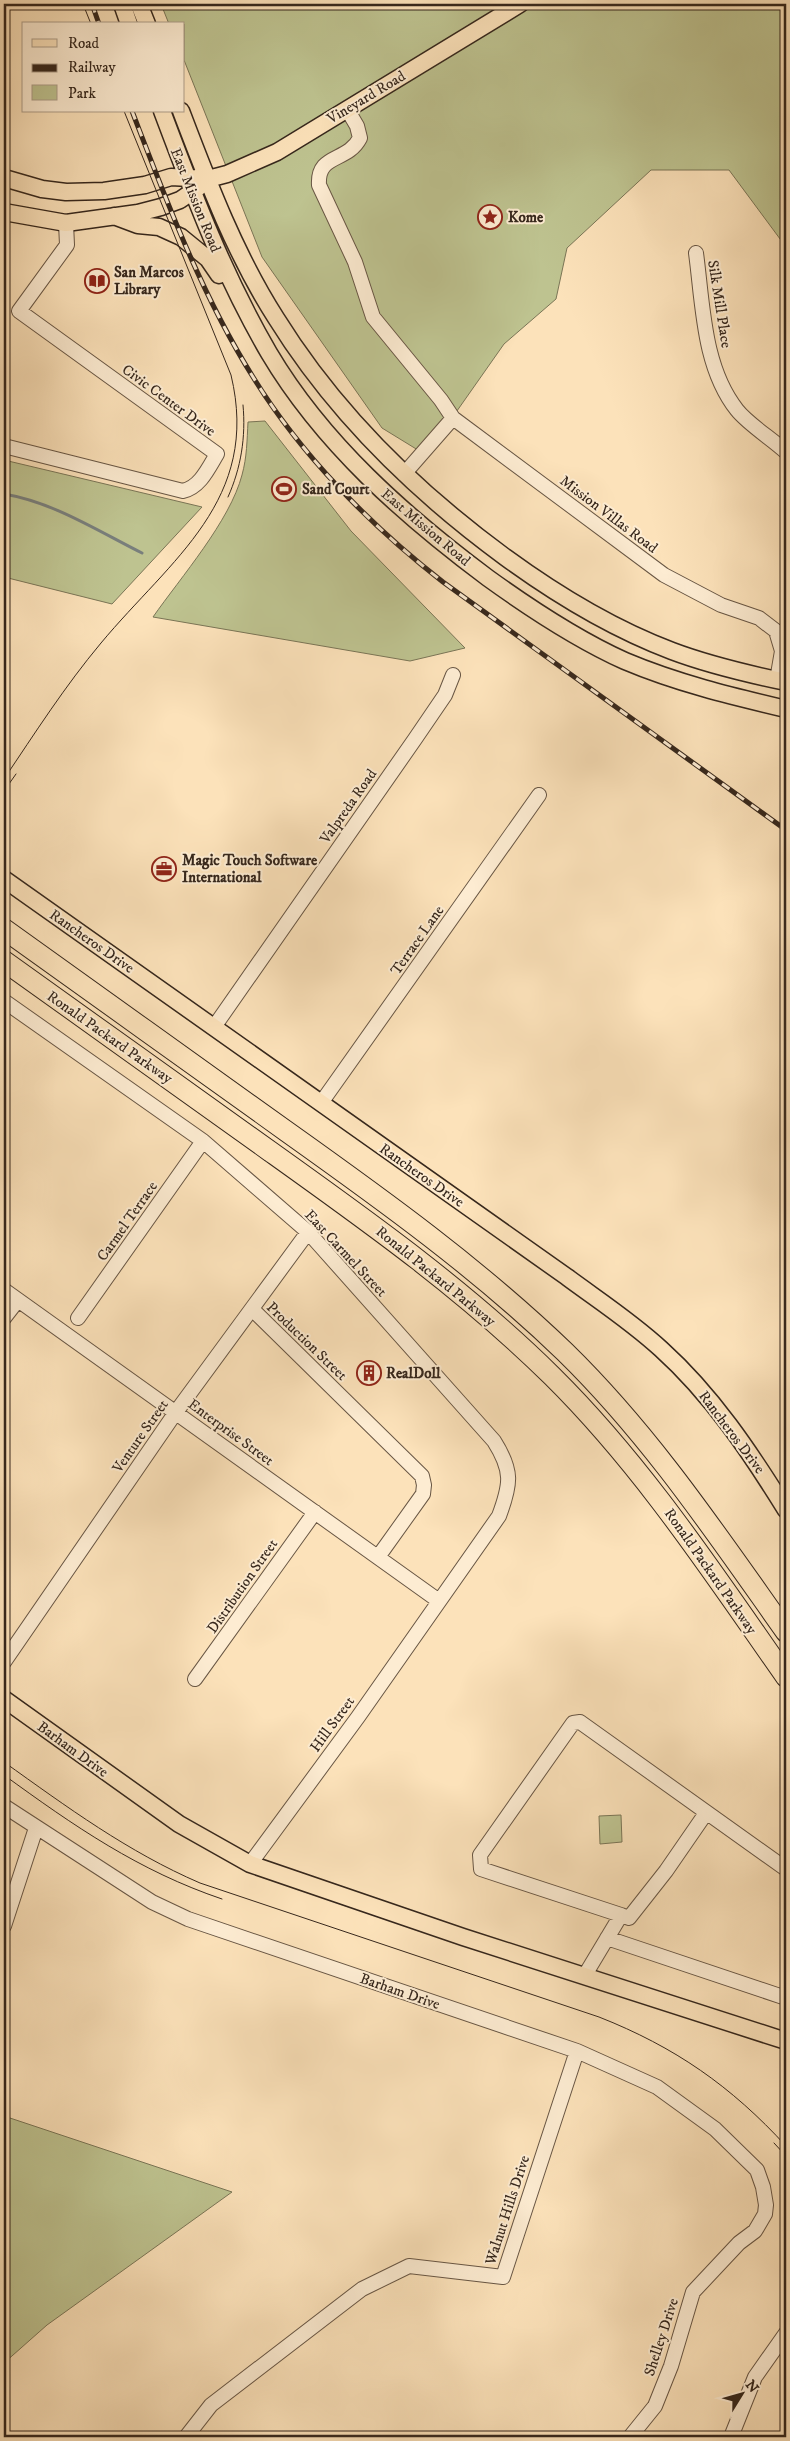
<svg xmlns="http://www.w3.org/2000/svg" width="790" height="2441" font-family="'IM FELL DW Pica',serif">
<rect width="100%" height="100%" fill="#fce2ba"/>
<filter id="stains"><feTurbulence type="fractalNoise" baseFrequency=".004" numOctaves="4"/><feColorMatrix values="0 0 0 0 .2 0 0 0 0 .09 0 0 0 0 .02 0 0 0 .5 -.17"/></filter>
<radialGradient id="worn" r=".72"><stop offset=".6" stop-color="#630" stop-opacity="0"/><stop offset="1" stop-color="#630" stop-opacity=".3"/></radialGradient>
<path fill="#bec390" stroke="#7a7556" d="M 161,4 L 786,4 L 786,247 L 729,170 L 651,170 L 567,248 L 556,299 L 504,344 L 426,455 L 382,428 L 262,257 L 184,60 L 184,24 L 169,24 Z
M 265,421 L 351,531 L 465,648 L 410,661 L 153,617 C 181,577 230,521 242,475 C 247,457 247,440 248,422 Z
M 4,460 L 202,507 L 112,604 L 4,577 Z
M 621,1815 L 622,1842 L 600,1844 L 599,1816 Z
M 4,2116 L 232,2192 L 47,2325 L 4,2363 Z"/>
<g fill="none" stroke-linecap="round" stroke-linejoin="round">
<path stroke="#797f7c" stroke-width="3" d="M 4,494 C 53,502 98,531 142,553"/>
<defs>
<path id="minor" d="M 347,109 L 357,126 L 360,138 C 347,163 317,153 319,185 L 355,262 L 373,317 L 441,400 L 453,418
M 696,253 C 703,305 703,367 737,410 C 748,424 772,439 786,452
M 4,446 L 183,491 C 200,487 208,469 217,454 L 19,311 L 67,245 L 66,223
M 404,474 L 453,418 L 664,575 L 721,605 L 759,618 L 776,631 L 782,651 L 777,680
M 4,1001 L 203,1141 L 308,1232 L 494,1441 C 513,1471 511,1484 499,1516 L 358,1717 L 250,1864
M 214,1027 L 415,739 L 445,695 L 453,675
M 321,1103 L 539,795
M 4,1290 L 439,1601
M 252,1309 L 422,1476 L 424,1485 L 423,1494 L 378,1557
M 4,1318 L 18,1300
M 78,1318 L 203,1141
M 4,1662 L 176,1412 L 308,1232
M 195,1679 L 315,1512
M 4,1806 L 152,1902 L 188,1919 L 577,2051 L 657,2087 L 715,2129 L 757,2170 L 763,2187 L 766,2205 L 765,2214 L 755,2231 L 739,2243 L 693,2292 L 671,2366 L 655,2406 L 630,2437
M 621,1915 L 629,1918 L 666,1871 L 706,1813
M 4,1926 L 36,1828
M 607,1938 L 786,1998
M 585,1975 L 621,1915 L 481,1869 L 480,1855 L 573,1723 L 580,1722 L 786,1869
M 186,2437 L 211,2405 L 362,2289 L 409,2266 L 503,2277 L 577,2051
M 731,2437 L 755,2377 L 786,2333"/>
<path id="major" d="M 122,4 L 129,24
M 139,4 L 147,24
M 162,111 C 194,196 223,274 269,353 C 323,444 405,516 488,578 C 531,609 576,639 625,661 C 677,683 731,696 786,709
M 181,111 C 208,182 235,254 276,318 C 335,413 415,491 505,557 C 557,595 611,628 672,651 C 709,665 748,674 786,682
M 4,178 L 42,189 L 66,192 L 104,191 L 145,185 L 171,177 L 208,179 L 227,174 L 277,152 L 520,4
M 4,212 L 66,223 L 138,213 L 161,207 L 180,200 L 199,187
M 114,216 L 138,225 L 159,227 L 181,237 L 208,259 L 219,275
M 4,879 L 567,1277 C 598,1300 632,1322 661,1349 C 712,1395 750,1452 786,1510
M 4,1699 L 179,1824 L 250,1864 L 463,1937 L 786,2041"/>
<path id="highway" d="M 4,929 C 98,996 192,1064 286,1131 C 383,1200 479,1269 565,1352 C 651,1436 717,1535 786,1632
M 4,961 C 93,1025 182,1088 271,1152 C 369,1222 466,1291 552,1376 C 643,1466 713,1573 786,1677"/>
</defs>
<use href="#minor" stroke="#685644" stroke-width="16"/>
<use href="#major" stroke="#36271c" stroke-width="19"/>
<use href="#highway" stroke="#36271c" stroke-width="22"/>
<use href="#minor" stroke="#fdecd2" stroke-width="14"/>
<use href="#major" stroke="#fce2ba" stroke-width="16"/>
<use href="#highway" stroke="#fce2ba" stroke-width="20"/>
<path stroke="#36271c" stroke-width="1" d="M 83,4 L 91,24
M 228,497 C 241,468 246,437 243,405
M 4,779 C 35,733 65,686 101,643 C 171,559 261,500 231,375 L 124,111
M 4,791 L 16,774
M 4,1762 C 67,1807 128,1852 200,1883 L 599,2017 C 675,2047 731,2086 786,2146
M 4,1775 C 74,1826 139,1871 222,1899
M 774,2143 L 786,2156"/>
<defs>
<path id="rail" d="M 92,4 L 99,24
M 132,111 C 167,202 201,294 253,377 C 301,455 371,526 443,582 L 786,830"/>
</defs>
<use href="#rail" stroke="#36271c" stroke-width="5"/>
<use href="#rail" stroke="#fdecd2" stroke-width="3" stroke-dasharray="9" stroke-linecap="butt"/>
</g>
<defs>
<symbol id="sight-ring" viewBox="-11 -11 22 22"><circle r="9.5" fill="#fdecd2" stroke="#8f2418" stroke-width="1.5"/><path d="M0-6L1.8-2.2L6-1.7L2.9 1.2L3.7 5.4L0 3.3L-3.7 5.4L-2.9 1.2L-6-1.7L-1.8-2.2Z" fill="#8f2418"/></symbol>
<symbol id="library-ring" viewBox="-11 -11 22 22"><circle r="9.5" fill="#fdecd2" stroke="#8f2418" stroke-width="1.5"/><path d="M-6-4Q-3-5.5-.7-3.5V5Q-3 3-6 4ZM6-4Q3-5.5 .7-3.5V5Q3 3 6 4Z" fill="#8f2418"/></symbol>
<symbol id="stadium-ring" viewBox="-11 -11 22 22"><circle r="9.5" fill="#fdecd2" stroke="#8f2418" stroke-width="1.5"/><path d="M0-5a6.5 5 0 1 0 0 10a6.5 5 0 1 0 0-10ZM-3.5-1.8h7v3.6h-7Z" fill="#8f2418"/></symbol>
<symbol id="office-ring" viewBox="-11 -11 22 22"><circle r="9.5" fill="#fdecd2" stroke="#8f2418" stroke-width="1.5"/><path d="M-6-3h4V-5.5h4V-3h4V5H-6ZM-1-4.5V-3h2v-1.5ZM-6 0V1H6V0Z" fill="#8f2418"/></symbol>
<symbol id="building-ring" viewBox="-11 -11 22 22"><circle r="9.5" fill="#fdecd2" stroke="#8f2418" stroke-width="1.5"/><path d="M-4-6H4V6H1V3H-1V6H-4ZM-2.5-4.3h1.7v1.8h-1.7ZM.8-4.3h1.7v1.8H.8ZM-2.5-1h1.7V.8h-1.7ZM.8-1h1.7V.8H.8Z" fill="#8f2418"/></symbol>
</defs>
<g fill-rule="evenodd">
<use href="#sight-ring" x="476" y="203" width="28" height="28"/>
<use href="#library-ring" x="83" y="267" width="28" height="28"/>
<use href="#stadium-ring" x="270" y="475" width="28" height="28"/>
<use href="#office-ring" x="150" y="855" width="28" height="28"/>
<use href="#building-ring" x="355" y="1359" width="28" height="28"/>
</g>
<g text-anchor="middle" stroke-width="4" stroke-linejoin="round" paint-order="stroke">
<g font-size="15" fill="#36271c" stroke="#fdecd2">
<text transform="translate(366 97) rotate(-31)" y="5">Vineyard Road</text>
<text transform="translate(196 200) rotate(68)" y="5">East Mission Road</text>
<text transform="translate(720 304) rotate(81)" y="5">Silk Mill Place</text>
<text transform="translate(169 400) rotate(36)" y="5">Civic Center Drive</text>
<text transform="translate(609 514) rotate(37)" y="5">Mission Villas Road</text>
<text transform="translate(426 527) rotate(40)" y="5">East Mission Road</text>
<text transform="translate(348 806) rotate(-55)" y="5">Valpreda Road</text>
<text transform="translate(417 940) rotate(-55)" y="5">Terrace Lane</text>
<text transform="translate(92 941) rotate(35)" y="5">Rancheros Drive</text>
<text transform="translate(110 1037) rotate(35)" y="5">Ronald Packard Parkway</text>
<text transform="translate(422 1175) rotate(35)" y="5">Rancheros Drive</text>
<text transform="translate(127 1221) rotate(-55)" y="5">Carmel Terrace</text>
<text transform="translate(346 1253) rotate(47)" y="5">East Carmel Street</text>
<text transform="translate(436 1276) rotate(39)" y="5">Ronald Packard Parkway</text>
<text transform="translate(307 1341) rotate(44)" y="5">Production Street</text>
<text transform="translate(231 1432) rotate(36)" y="5">Enterprise Street</text>
<text transform="translate(732 1432) rotate(53)" y="5">Rancheros Drive</text>
<text transform="translate(140 1436) rotate(-55)" y="5">Venture Street</text>
<text transform="translate(711 1571) rotate(55)" y="5">Ronald Packard Parkway</text>
<text transform="translate(242 1586) rotate(-55)" y="5">Distribution Street</text>
<text transform="translate(332 1724) rotate(-54)" y="5">Hill Street</text>
<text transform="translate(73 1749) rotate(36)" y="5">Barham Drive</text>
<text transform="translate(400 1991) rotate(19)" y="5">Barham Drive</text>
<text transform="translate(507 2210) rotate(-72)" y="5">Walnut Hills Drive</text>
<text transform="translate(661 2337) rotate(-72)" y="5">Shelley Drive</text>
</g>
<g font-size="15" font-weight="bold" fill="#36271c" stroke="#fdecd2" text-anchor="start">
<text x="508" y="222">Kome</text>
<text x="114" y="277">San Marcos<tspan x="114" dy="17">Library</tspan></text>
<text x="302" y="494">Sand Court</text>
<text x="182" y="865">Magic Touch Software<tspan x="182" dy="17">International</tspan></text>
<text x="386" y="1378">RealDoll</text>
</g>
</g>
<rect width="790" height="2441" fill="none" stroke="#fce2ba" stroke-width="20"/>
<rect x="5" y="5" width="780" height="2431" fill="none" stroke="#36271c" stroke-width="2.5"/>
<rect x="10" y="10" width="770" height="2421" fill="none" stroke="#36271c"/>
<rect x="22" y="22" width="162" height="90" fill="#fdecd2" stroke="#ad9d89"/>
<rect x="32" y="39" width="25" height="8" fill="#fce2ba" stroke="#ad9d89"/>
<text x="68" y="48" font-size="15" fill="#36271c">Road</text>
<rect x="32" y="64" width="25" height="8" fill="#36271c" stroke="#ad9d89"/>
<text x="68" y="72" font-size="15" fill="#36271c">Railway</text>
<rect x="32" y="85" width="25" height="15" fill="#bec390" stroke="#ad9d89"/>
<text x="68" y="98" font-size="15" fill="#36271c">Park</text>
<g transform="translate(742 2394) rotate(53)" stroke="#fdecd2" stroke-width="4" paint-order="stroke">
<path d="M0-4L9 19L0 12L-9 19Z" fill="#36271c"/>
<text y="-8" font-size="14" font-weight="bold" text-anchor="middle" fill="#36271c">N</text>
</g>
<rect width="100%" height="100%" filter="url(#stains)"/>
<rect width="100%" height="100%" fill="url(#worn)"/>
</svg>
